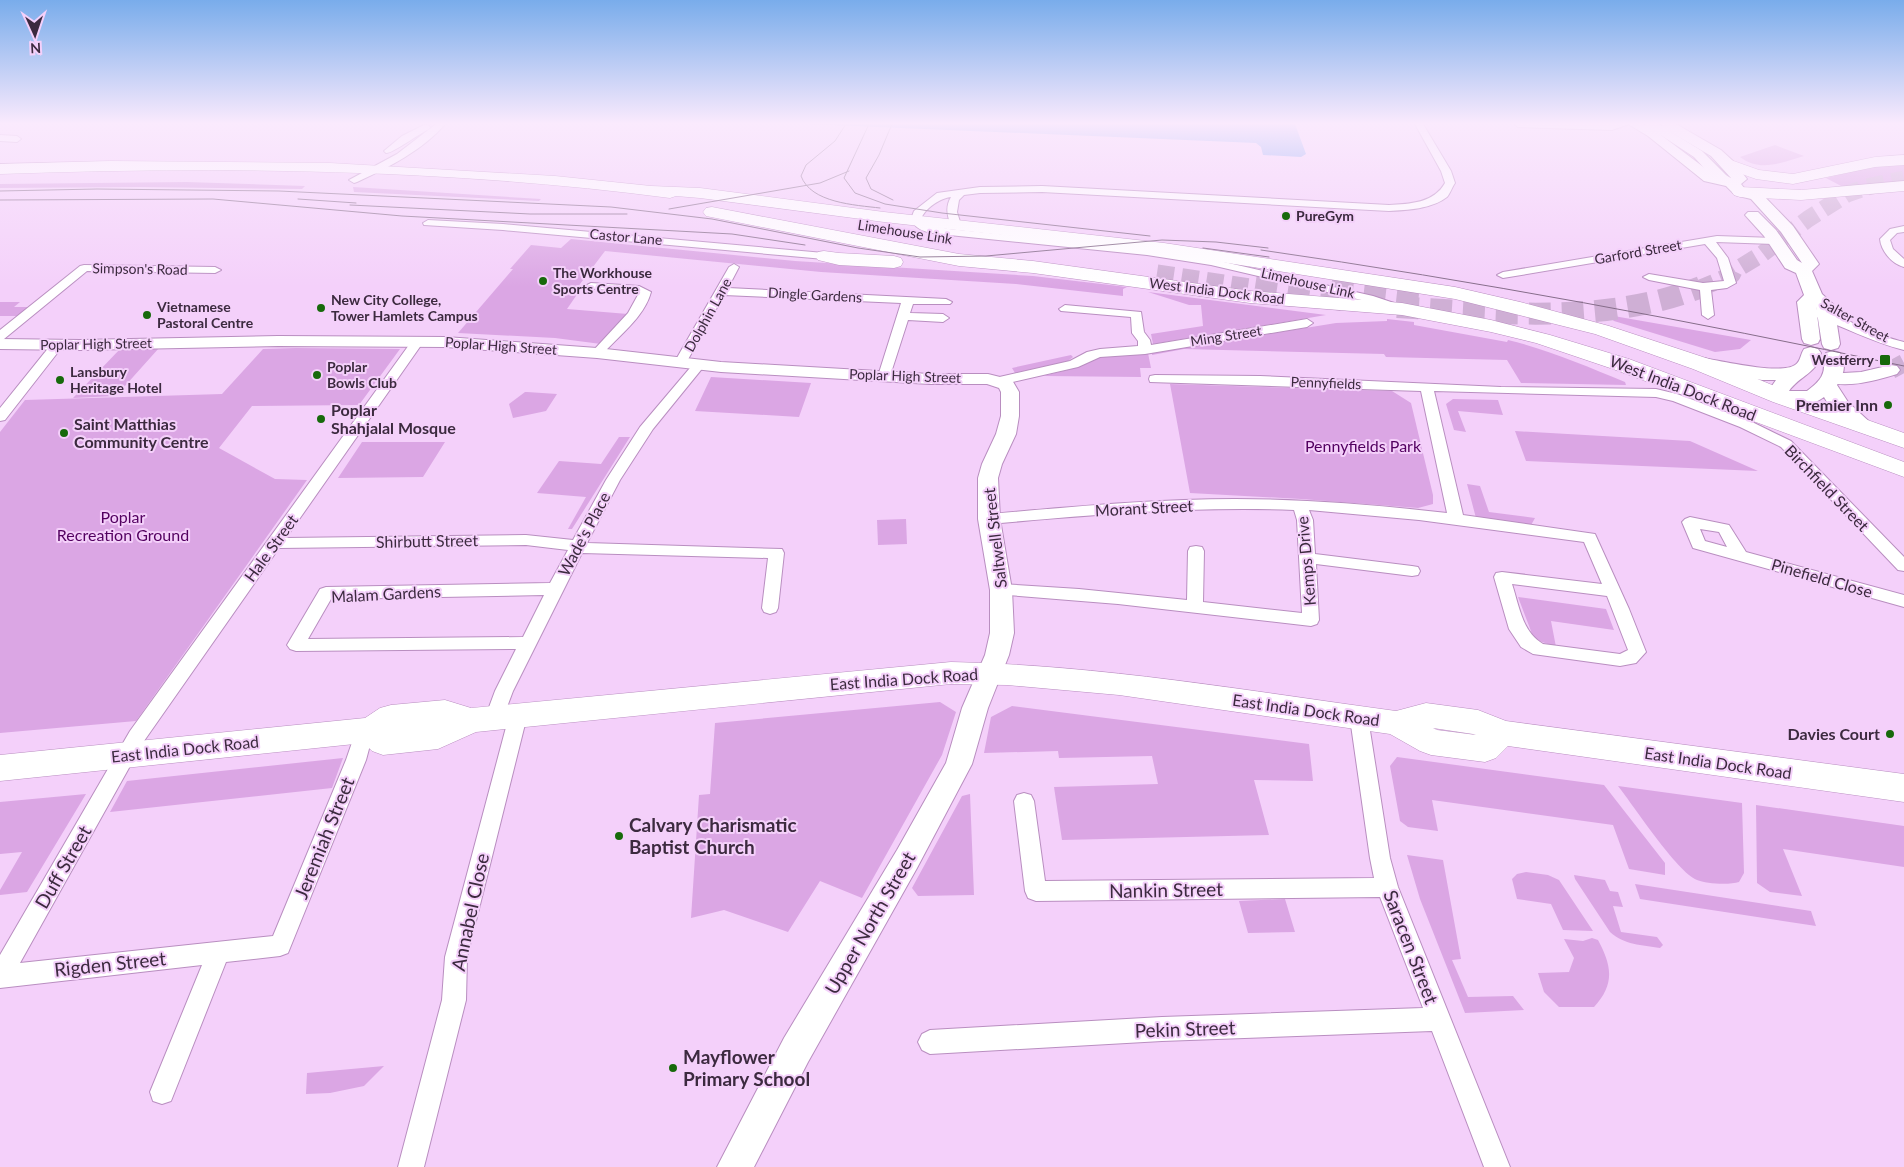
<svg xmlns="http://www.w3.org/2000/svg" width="1904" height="1167" font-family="Lato,sans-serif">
<rect width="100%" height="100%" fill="#f4d0fa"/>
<path fill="#dba6e4" d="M 1775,145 L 1804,156 C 1782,162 1761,173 1740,157 Z
M 1904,164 L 1904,183 L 1843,187 L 1826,178 L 1876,166 Z
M 187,182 L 305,186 L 302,189 L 140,187 L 0,188 L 0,184 Z
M 353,187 L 541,199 L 539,201 L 354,192 Z
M 571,239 L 795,261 L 1033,276 L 1127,287 L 1123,289 L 1123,296 L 1016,284 L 821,272 L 605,251 L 574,292 L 578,293 L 567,309 L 628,314 L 601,344 L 555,338 L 458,333 L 513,269 L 510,269 L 531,245 L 561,248 Z
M 1148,292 L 1326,315 L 1153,344 L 1151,334 L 1203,326 L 1201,305 L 1189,305 Z
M 0,302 L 20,302 L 14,307 L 33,307 L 22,316 L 0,316 Z
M 1608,315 L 1751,340 L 1740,349 L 1715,352 L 1614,321 Z
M 1387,319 L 1414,322 L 1414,325 L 1507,342 L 1508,340 C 1549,350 1586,366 1625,382 L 1626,385 L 1521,383 L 1507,360 L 1386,357 L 1384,354 L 1184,349 L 1152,355 L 1152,353 L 1336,323 L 1387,321 Z
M 121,348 L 159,348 L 116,396 L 73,398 Z
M 296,348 L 400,349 L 359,405 L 252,406 L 219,448 L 275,479 L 307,480 L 136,721 L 0,733 L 0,432 L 25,400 L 222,394 L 263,349 Z
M 1116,353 L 1148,353 L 1151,368 L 1140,368 L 1141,377 L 1043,376 L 1079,367 L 1087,360 Z
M 1071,355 L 1073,357 L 1068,361 L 1015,373 L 1012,368 Z
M 711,377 L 811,383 L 799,417 L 695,411 Z
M 1170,384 L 1392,391 L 1411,403 L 1433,495 L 1433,504 L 1418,508 L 1301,499 L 1190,493 Z
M 525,392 L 527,392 L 557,394 L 546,411 L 513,418 L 509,404 Z
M 1453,399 L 1498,400 L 1503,415 L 1458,411 L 1466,432 L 1454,430 L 1446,404 Z
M 1515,431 L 1690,441 L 1758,471 L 1526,461 Z
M 619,437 L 630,437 L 572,529 L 568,529 L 586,497 L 537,493 L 559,461 L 601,464 Z
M 362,442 L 445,442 L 423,477 L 338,478 Z
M 1467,484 L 1480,486 L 1489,512 L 1535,518 L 1530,527 L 1476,518 Z
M 906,519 L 907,544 L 878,545 L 877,520 Z
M 1518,597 L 1606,609 L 1614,630 L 1551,621 L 1556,647 L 1534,639 Z
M 940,702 L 956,712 L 942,755 L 862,898 L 820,881 L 788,932 L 724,910 L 691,918 L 699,795 L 710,794 L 715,723 Z
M 1012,706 L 1309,744 L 1313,781 L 1254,780 L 1269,835 L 1062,840 L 1054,787 L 1158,784 L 1152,756 L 1059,758 L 1058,751 L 984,753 L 991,717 Z
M 1397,757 L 1604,785 L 1665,863 L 1665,875 L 1629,869 L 1613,825 L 1432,800 L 1438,831 L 1408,827 L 1400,821 L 1390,766 Z
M 343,758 L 332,788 L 110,812 L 127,781 Z
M 1618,786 L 1742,803 L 1744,873 L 1739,882 C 1730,885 1706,884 1697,880 C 1677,872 1634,806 1618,786 Z
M 86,794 L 27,892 L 0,895 L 0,890 L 22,852 L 0,854 L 0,802 Z
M 970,794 L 974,895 L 918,896 L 912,888 L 962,796 Z
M 1756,805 L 1904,826 L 1904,867 L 1783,849 L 1802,896 L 1770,892 L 1757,883 Z
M 1407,855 L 1443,860 L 1461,959 L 1452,960 L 1468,997 L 1513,996 L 1524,1010 L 1465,1013 L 1420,899 Z
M 1526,872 L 1548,875 L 1559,880 L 1593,931 L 1563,930 L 1551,904 L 1517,899 L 1512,879 L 1517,874 Z
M 1574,875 L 1605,880 L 1610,891 L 1618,892 L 1623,907 L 1613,906 L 1621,932 L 1657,937 L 1663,945 L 1660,948 C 1642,945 1624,945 1610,932 L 1575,879 Z
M 1635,884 L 1811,911 L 1816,926 L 1640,899 Z
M 1285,899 L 1295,932 L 1248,933 L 1239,901 Z
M 1592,938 L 1598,940 C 1612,966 1615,984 1594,1007 L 1559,1007 L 1544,992 L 1538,973 L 1569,972 L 1574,958 L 1564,939 L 1583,941 Z
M 384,1066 L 364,1086 L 330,1093 L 306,1094 L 307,1073 Z"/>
<path fill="#729ff0" d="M 807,124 L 1295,124 L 1306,154 L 1301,157 L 1263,155 L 1261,147 L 1256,143 Z"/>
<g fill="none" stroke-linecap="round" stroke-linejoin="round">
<path stroke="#cfafd5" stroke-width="18" stroke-dasharray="18 9" stroke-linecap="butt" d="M 1891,370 L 1904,363"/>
<path stroke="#cfafd5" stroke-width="17" stroke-dasharray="17 8" stroke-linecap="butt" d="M 1157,273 L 1264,289
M 1698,289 L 1732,275 L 1734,271 L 1762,254 L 1808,219 L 1847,194 L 1867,187 L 1904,179"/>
<path stroke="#cfafd5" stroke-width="22" stroke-dasharray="22 11" stroke-linecap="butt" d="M 1255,287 L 1350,301
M 1331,289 L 1420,299
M 1397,307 C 1496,313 1606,325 1701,287"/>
<defs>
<path id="street" d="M 426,124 L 430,127 L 429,129 C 420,133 392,154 386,153 L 384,151 L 402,136 Z
M 436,124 L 445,124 C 423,150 388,168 357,182 L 354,183 L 349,180 L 397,154 Z
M 1415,124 L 1423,124 L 1451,171 L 1455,183 C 1452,187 1450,194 1447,197 C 1432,209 1407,210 1389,211 L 1042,192 L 980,193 L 964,195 L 959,200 L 957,212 L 961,225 L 960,227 L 952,227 C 947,217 945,207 951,197 C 941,198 925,208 921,219 L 928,225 L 949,229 L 1147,249 L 1211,259 L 1373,296 L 1406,307 L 1408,309 L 1406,311 L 1402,313 L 1370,302 L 1211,265 L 1147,255 L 949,235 C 935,233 917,234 911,219 L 914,211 L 937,193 L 980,187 L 1042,186 L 1389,205 C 1410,204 1434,203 1445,183 L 1441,171 Z
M 1514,124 L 1629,124 L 1612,130 L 1518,127 Z
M 0,135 L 17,136 L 21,139 L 17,142 L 0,141 Z
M 428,220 L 503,224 L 824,253 L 829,256 L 824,259 L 503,230 L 424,225 L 423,223 Z
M 1904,226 L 1904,232 L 1897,233 L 1890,240 L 1893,249 L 1904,259 L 1904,267 C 1892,264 1881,251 1880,239 L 1890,229 Z
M 1717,236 L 1774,238 L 1779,241 L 1774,244 L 1716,242 L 1728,258 L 1736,283 L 1727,288 L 1711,290 L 1714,315 L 1708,319 L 1702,315 L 1700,290 L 1649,280 L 1643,277 L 1649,274 L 1703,283 L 1724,281 L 1717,258 L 1705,244 L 1503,278 L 1497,275 L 1503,272 Z
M 734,264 L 739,267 L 728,288 L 946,299 L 952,302 L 950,304 L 913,304 L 910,313 L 943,314 L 949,318 L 943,322 L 908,320 L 890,376 L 884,380 L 878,376 L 901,303 L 724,295 L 686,363 L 680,367 L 676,366 L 674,363 L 729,267 Z
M 84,265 L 215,267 L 221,270 L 215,273 L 87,271 L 4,339 L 0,340 L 0,330 L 80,266 Z
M 591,283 L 639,286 L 651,292 C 644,318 618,336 601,356 L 597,357 L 591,353 L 628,313 L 639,293 L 587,288 L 585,286 Z
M 1065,305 L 1141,312 L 1144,332 L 1150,340 L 1151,345 L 1307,319 L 1313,323 L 1307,327 L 1145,354 L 1100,357 L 1078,367 L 1000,385 L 995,384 L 994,381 L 995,378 L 1070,361 L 1087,352 L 1100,349 L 1138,346 L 1138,341 L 1132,333 L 1131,317 L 1061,311 L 1059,309 Z
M 1815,309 C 1846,317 1873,335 1904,342 L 1904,350 C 1871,342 1843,326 1811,315 L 1809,313 L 1811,311 Z
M 418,337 L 424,341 L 286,538 L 526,535 L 573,540 L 606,480 L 640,427 L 695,362 L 699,361 L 705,365 L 653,429 L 620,480 L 587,543 L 782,549 L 784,553 L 778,608 L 776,612 L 770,614 L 764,612 L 762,608 L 768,558 L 582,553 L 513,691 L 501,723 L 494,725 L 487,723 L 485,718 L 495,691 L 516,649 L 296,651 L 290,649 L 287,645 L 320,589 L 326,587 L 550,583 L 568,550 L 526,545 L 279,548 L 144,741 L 20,963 L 273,936 L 346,760 L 358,725 L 365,723 L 372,725 L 374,730 L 366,760 L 288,953 L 280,956 L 226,962 L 171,1101 L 162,1104 L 153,1101 L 150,1092 L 202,965 L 0,988 L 0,955 L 130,731 L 414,338 ZM 544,595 L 523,637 L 308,639 L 331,599 Z
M 58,340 L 62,341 L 64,344 L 62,347 L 5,420 L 0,421 L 0,408 L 54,341 Z
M 1155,375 L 1260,376 L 1501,387 L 1656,389 L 1677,394 L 1750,421 L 1791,441 L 1904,557 L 1904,571 L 1898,570 L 1781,447 L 1740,427 L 1673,401 L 1656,397 L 1434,391 L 1463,515 L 1595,534 L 1629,609 L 1646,652 L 1636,663 L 1620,666 L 1533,654 L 1521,647 L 1509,629 L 1494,577 L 1496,573 L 1502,572 L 1602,584 L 1584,542 L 1419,520 L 1309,510 L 1313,520 L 1315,554 L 1412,566 L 1418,567 L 1420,571 L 1418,575 L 1412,576 L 1316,564 L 1319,620 L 1317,624 L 1311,626 L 1118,604 L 995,594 L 993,590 L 995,586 L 1001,584 L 1079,589 L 1187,600 L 1188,551 L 1190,547 L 1196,546 L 1202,547 L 1204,551 L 1203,602 L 1302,613 L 1297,520 L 1294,510 C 1192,506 1090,515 989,524 L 984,522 L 981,519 L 984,516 L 989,514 C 1071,507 1153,499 1235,499 C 1306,499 1377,505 1447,513 L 1421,391 L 1150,382 L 1149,379 L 1150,376 ZM 1512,584 L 1607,596 L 1628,650 L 1620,654 L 1543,644 C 1522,632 1519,605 1512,584 Z
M 1690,517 L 1729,525 L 1746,552 L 1904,595 L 1904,607 L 1693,548 L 1682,522 L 1685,519 ZM 1700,529 L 1719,532 L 1727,547 L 1705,541 Z
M 518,709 L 525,711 L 527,716 L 467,957 L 466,1000 L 424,1167 L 398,1167 L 442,1000 L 445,957 L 509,716 L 511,711 Z
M 1359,711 L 1366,713 L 1368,718 L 1390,858 L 1398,887 L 1510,1167 L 1484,1167 L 1432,1031 L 1162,1041 L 930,1054 L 922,1050 L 918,1042 L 922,1034 L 930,1030 L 1162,1017 L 1423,1008 L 1380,897 L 1036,901 L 1028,898 L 1025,891 L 1014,801 L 1017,795 L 1024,793 L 1031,795 L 1034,801 L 1045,881 L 1374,878 L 1370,858 L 1350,718 L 1352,713 Z"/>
<path id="secondary" d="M 1644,124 L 1658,124 L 1702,151 L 1726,175 L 1738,183 L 1731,187 L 1716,181 L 1694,157 Z
M 278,336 L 446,337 L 597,348 L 721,362 L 930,374 L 988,374 L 1012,380 L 1019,392 L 1019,416 L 1016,434 L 1002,464 L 998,478 L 1000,519 L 1012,590 L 1014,633 L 1009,655 L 988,708 L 972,764 L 917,868 L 808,1062 L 754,1167 L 717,1167 L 784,1038 L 897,850 L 946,763 L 962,708 L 985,655 L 990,633 L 990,590 L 978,519 L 978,478 L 982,464 L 996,434 L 1001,416 L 1001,392 L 999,388 L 987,384 L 930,384 L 721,372 L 597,358 L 446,347 L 278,346 L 80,350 L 0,349 L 0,339 L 80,340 Z
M 1891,365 L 1897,366 L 1900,370 L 1897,374 C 1874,381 1850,388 1826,382 L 1823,378 L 1826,374 L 1861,372 Z"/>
<path id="primary" d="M 1628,124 C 1640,123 1654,124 1661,135 L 1714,175 L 1731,178 L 1711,156 L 1662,127 L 1661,124 L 1676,124 L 1721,150 L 1733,161 L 1747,179 L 1741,184 L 1745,189 L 1761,193 L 1793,226 L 1819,264 L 1812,271 L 1822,294 L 1834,305 L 1840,344 L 1838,348 L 1831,350 L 1824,348 L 1822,344 L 1816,306 L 1820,339 L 1818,343 L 1811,345 L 1804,343 L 1802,339 L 1797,302 L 1804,295 L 1796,273 L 1785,268 L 1764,236 L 1745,215 L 1748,212 L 1758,212 L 1776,230 L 1797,260 L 1802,263 L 1781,232 L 1751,199 L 1735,195 L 1726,186 L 1704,181 L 1648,136 Z
M 1811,347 L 1818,349 L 1821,353 C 1818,373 1799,376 1789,391 L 1807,391 C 1820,381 1827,374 1823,357 L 1826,353 L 1833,351 L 1840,353 C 1847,364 1844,375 1837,385 L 1848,402 L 1874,426 L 1871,430 C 1852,435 1833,413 1824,397 C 1812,407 1788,405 1774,401 L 1769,390 L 1776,380 L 1762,380 L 1703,370 L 1696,368 L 1693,364 L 1696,360 L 1703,358 C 1722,361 1780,375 1795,365 C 1801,361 1800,355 1804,349 Z"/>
<path id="highway" d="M 1904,155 L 1904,165 L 1875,167 L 1793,184 L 1756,179 L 1722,167 L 1720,164 L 1722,161 L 1728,159 L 1759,170 L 1793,174 L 1875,157 Z
M 110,161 L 330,163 L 555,176 L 651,186 L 700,188 L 884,212 L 1164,243 L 1455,287 L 1520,302 L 1609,326 L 1709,359 L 1789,392 L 1904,433 L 1904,448 L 1773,402 L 1693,369 L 1595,334 L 1455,299 L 1164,253 L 884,222 L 700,198 L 676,196 L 670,198 C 451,169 220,166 0,174 L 0,164 Z
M 1904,181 L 1904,191 L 1801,200 L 1740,197 L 1734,195 L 1732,192 L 1734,189 L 1740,187 L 1801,190 Z
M 712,207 L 959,254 L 1033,261 L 1250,291 L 1402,303 L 1491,320 L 1550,335 L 1629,359 L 1904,462 L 1904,477 L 1613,369 L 1536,343 L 1491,332 L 1402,315 L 1250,303 L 1033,273 L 959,266 L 706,216 L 703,212 L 706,208 Z
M 824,251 L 839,253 L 894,256 L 901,258 L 903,262 L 901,266 L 894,268 L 839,265 L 818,260 L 815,256 L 818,252 Z
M 951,662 C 1101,665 1248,691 1396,711 L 1426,703 L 1478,710 L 1506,721 L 1904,774 L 1904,802 L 1508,746 L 1496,758 L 1485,762 L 1431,755 L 1420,751 L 1390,734 L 1119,695 L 1007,685 L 951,684 L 476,732 L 438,749 L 383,755 L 372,751 L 364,743 L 0,781 L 0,755 L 365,718 L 380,708 L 391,705 L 445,700 L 471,708 ZM 1433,728 L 1473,734 L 1476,735 L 1437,730 Z"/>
</defs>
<use href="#street" stroke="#b98ec0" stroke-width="2"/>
<use href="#secondary" stroke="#b98ec0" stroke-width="2"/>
<use href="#primary" stroke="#b98ec0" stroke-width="2"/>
<use href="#highway" stroke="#b98ec0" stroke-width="1"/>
<use href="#street" fill="#fff" fill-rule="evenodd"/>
<use href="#secondary" fill="#fff" fill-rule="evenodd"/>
<use href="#primary" fill="#fff" fill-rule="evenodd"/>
<use href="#highway" fill="#fff" fill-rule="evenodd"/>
<path stroke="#866d8a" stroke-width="1" d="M 846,124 L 835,141 L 806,165 L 801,176 C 811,203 855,205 880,208
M 869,124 L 844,178 L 855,193 L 885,204 L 942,213 L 1150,236
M 892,124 L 879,155 L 866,178 L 871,189 L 893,200
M 0,191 L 97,189 L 279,191 L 611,207 L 712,219 L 858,248 L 920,257 L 986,256 L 1162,240 L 1216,242 L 1268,248
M 298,199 L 356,203
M 0,200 L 213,199 L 402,216 L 732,234 L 805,245
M 350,205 L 530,214 L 627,214
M 669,209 L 820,183 L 849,171
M 1203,248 L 1269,257
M 1261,250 C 1477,281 1691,321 1904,366"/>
</g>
<linearGradient id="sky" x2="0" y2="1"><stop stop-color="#79aceb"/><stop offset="0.43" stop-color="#faeafd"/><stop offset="1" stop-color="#faeafd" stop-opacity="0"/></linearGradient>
<rect width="1904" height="287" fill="url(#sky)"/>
<g fill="#17690b" stroke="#f4d0fa" stroke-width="2">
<circle cx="1286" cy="216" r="5"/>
<circle cx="543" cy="281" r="5"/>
<circle cx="321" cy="308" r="5"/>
<circle cx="147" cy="315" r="5"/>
<rect x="1879" y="354" width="12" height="12" rx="2.5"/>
<circle cx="317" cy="375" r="5"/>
<circle cx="60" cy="380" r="5"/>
<circle cx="1888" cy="405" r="5"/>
<circle cx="321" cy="419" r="5"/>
<circle cx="64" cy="433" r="5"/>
<circle cx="1890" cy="734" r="5"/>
<circle cx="619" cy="836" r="5"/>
<circle cx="673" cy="1068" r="5"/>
</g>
<g text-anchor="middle" stroke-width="4" stroke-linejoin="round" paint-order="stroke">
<g font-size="14" font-weight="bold" fill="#3c2a3f" stroke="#f4d0fa" text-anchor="start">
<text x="1296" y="221">PureGym</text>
<text x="553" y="278">The Workhouse<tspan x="553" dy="16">Sports Centre</tspan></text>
<text x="331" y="305">New City College,<tspan x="331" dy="16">Tower Hamlets Campus</tspan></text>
<text x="157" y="312">Vietnamese<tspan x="157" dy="16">Pastoral Centre</tspan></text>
<text x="1874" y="365" text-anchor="end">Westferry</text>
<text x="327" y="372">Poplar<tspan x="327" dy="16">Bowls Club</tspan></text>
<text x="70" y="377">Lansbury<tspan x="70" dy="16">Heritage Hotel</tspan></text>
</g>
<g font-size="14" fill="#3c2a3f" stroke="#f4d0fa">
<text transform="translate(905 232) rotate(9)" y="5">Limehouse Link</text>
<text transform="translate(626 237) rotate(5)" y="5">Castor Lane</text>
<text transform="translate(1638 252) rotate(-10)" y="5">Garford Street</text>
<text transform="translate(140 269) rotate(1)" y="5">Simpson's Road</text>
<text transform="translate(1308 283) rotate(13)" y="5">Limehouse Link</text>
<text transform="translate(1217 291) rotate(7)" y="5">West India Dock Road</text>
<text transform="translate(815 295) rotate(3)" y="5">Dingle Gardens</text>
<text transform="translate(708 315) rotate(-61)" y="5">Dolphin Lane</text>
<text transform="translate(1855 320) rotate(29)" y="5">Salter Street</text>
<text transform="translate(1226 336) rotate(-9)" y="5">Ming Street</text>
<text transform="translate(96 344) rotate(-1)" y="5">Poplar High Street</text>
<text transform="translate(501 346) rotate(4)" y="5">Poplar High Street</text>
<text transform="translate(905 376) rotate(2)" y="5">Poplar High Street</text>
<text transform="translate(1326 383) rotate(2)" y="5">Pennyfields</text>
</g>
<g font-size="16" fill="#3c2a3f" stroke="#f4d0fa">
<text transform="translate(1683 388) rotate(21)" y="6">West India Dock Road</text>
<text transform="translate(1827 488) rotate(46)" y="6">Birchfield Street</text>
<text transform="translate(1144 508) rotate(-3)" y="6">Morant Street</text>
<text transform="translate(584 534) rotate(-62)" y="6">Wade's Place</text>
<text transform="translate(995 538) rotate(-97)" y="6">Saltwell Street</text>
<text transform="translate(427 541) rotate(-1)" y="6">Shirbutt Street</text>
<text transform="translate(271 548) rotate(-54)" y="6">Hale Street</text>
<text transform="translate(1306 561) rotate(-95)" y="6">Kemps Drive</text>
<text transform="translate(1822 578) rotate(16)" y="6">Pinefield Close</text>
<text transform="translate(386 594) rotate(-3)" y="6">Malam Gardens</text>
<text transform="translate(904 679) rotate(-4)" y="6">East India Dock Road</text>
<text transform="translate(1306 710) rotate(8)" y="6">East India Dock Road</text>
<text transform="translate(185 749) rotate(-6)" y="6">East India Dock Road</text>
<text transform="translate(1718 763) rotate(8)" y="6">East India Dock Road</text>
</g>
<g font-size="16" font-weight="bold" fill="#3c2a3f" stroke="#f4d0fa" text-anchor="end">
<text x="1878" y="411">Premier Inn</text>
<text x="331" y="416" text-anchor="start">Poplar<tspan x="331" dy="18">Shahjalal Mosque</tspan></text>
<text x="74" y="430" text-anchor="start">Saint Matthias<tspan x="74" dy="18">Community Centre</tspan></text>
<text x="1880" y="740">Davies Court</text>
</g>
<g font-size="16" fill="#530060" stroke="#f4d0fa">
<text x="1363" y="452">Pennyfields Park</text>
<text x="123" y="523">Poplar<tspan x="123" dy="18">Recreation Ground</tspan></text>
</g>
<g font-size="19" font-weight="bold" fill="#3c2a3f" stroke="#f4d0fa" text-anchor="start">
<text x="629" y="832">Calvary Charismatic<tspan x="629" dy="22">Baptist Church</tspan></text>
<text x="683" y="1064">Mayflower<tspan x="683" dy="22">Primary School</tspan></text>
</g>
<g font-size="19" fill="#3c2a3f" stroke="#f4d0fa">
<text transform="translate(324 838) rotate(-68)" y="7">Jeremiah Street</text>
<text transform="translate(63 867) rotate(-60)" y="7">Duff Street</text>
<text transform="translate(1166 890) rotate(-1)" y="7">Nankin Street</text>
<text transform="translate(470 912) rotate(-78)" y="7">Annabel Close</text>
<text transform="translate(870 923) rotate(-60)" y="7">Upper North Street</text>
<text transform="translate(1411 947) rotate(69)" y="7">Saracen Street</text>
<text transform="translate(110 964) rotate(-6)" y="7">Rigden Street</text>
<text transform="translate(1185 1029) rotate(-2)" y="7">Pekin Street</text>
</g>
</g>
<g transform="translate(35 35) rotate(177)" stroke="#f4d0fa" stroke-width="4" paint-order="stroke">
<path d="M0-4L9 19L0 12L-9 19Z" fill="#3c2a3f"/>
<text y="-8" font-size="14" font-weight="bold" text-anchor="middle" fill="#3c2a3f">N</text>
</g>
</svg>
